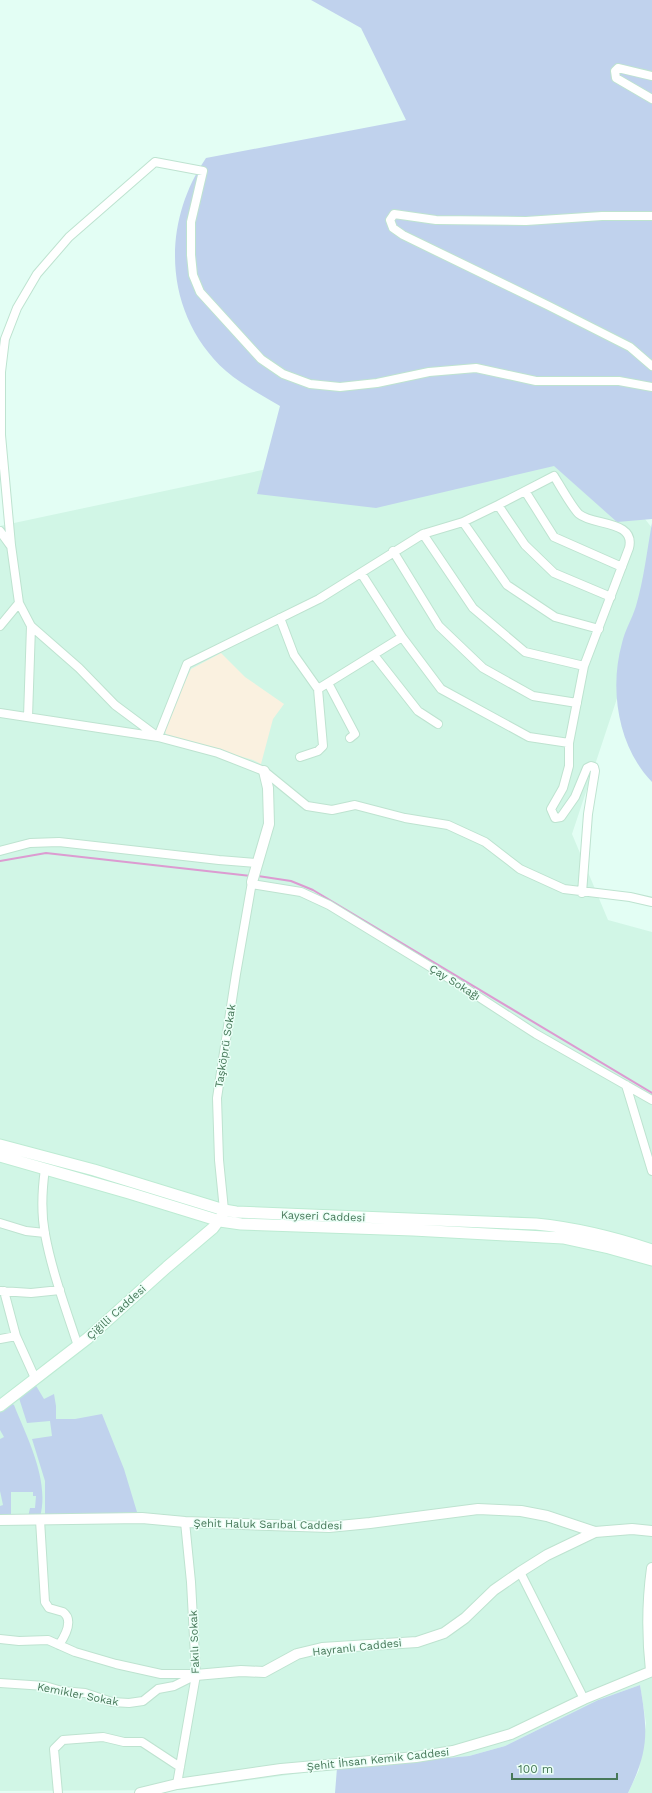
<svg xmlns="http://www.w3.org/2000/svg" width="652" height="1793" font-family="'Work Sans',sans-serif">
<rect width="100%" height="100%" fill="#e3fef4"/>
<path fill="#d1f6e6" d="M 564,415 L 652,528 L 652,593 L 572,834 L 608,920 L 652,932 L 652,1793 L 628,1793 L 639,1770 L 646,1723 L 640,1685 L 598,1700 L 505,1746 L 469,1756 L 337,1768 L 180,1790 L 0,1791 L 0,526 L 286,465 Z"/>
<path fill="#faf1e0" d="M 221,653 L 245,677 L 284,704 L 273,719 L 261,764 L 253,760 L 166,735 L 164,726 L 191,669 Z"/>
<path fill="#c0d2ed" d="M 311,0 L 652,0 L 652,519 L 617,522 L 554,466 L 376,508 L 257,494 L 280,406 C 262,395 242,385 226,371 C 164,315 160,225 206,158 L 406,120 L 361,28 Z
M 652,523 L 652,782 C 618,747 609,689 622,643 C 625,630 632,619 636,606 C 644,579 647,550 652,523 Z
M 35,1384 L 44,1399 L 54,1394 L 56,1406 L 56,1419 L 75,1419 L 102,1414 L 124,1469 L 137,1512 L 45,1516 L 45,1481 L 32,1439 L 52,1436 L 50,1421 L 27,1423 L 18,1395 Z
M 11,1403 L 14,1405 C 27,1438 50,1480 40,1517 L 28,1517 L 30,1508 L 35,1508 L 36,1496 L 33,1496 L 33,1492 L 11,1492 L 11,1516 L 0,1516 L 0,1506 L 3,1505 L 0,1491 L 0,1439 L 4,1437 L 0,1430 L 0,1411 Z
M 640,1685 C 648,1732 649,1750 628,1793 L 335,1793 L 337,1768 L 469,1756 L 505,1746 L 598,1700 Z"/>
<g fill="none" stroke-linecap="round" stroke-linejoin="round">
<path stroke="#dc9bd1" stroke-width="2" d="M 0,861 L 46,853 L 251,876
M 258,876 L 291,881 L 313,890 L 652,1093"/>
<defs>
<path id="minor" d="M 652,76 L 618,68 L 615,71 L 616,78 L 652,99
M 652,216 L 602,216 L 526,221 L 436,220 L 394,214 L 390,220 L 393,228 L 403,235 L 549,306 L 630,347 L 652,366
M 525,491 L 554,537 L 622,567
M 498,505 L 525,545 L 554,573 L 611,597
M 463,522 L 507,585 L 555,617 L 599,629
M 0,531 L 10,545
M 423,534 L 473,608 L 525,652 L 584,666
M 393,551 L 439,626 L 483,668 L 533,696 L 577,703
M 361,573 L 402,637 L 441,689 L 529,737 L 569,743
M 280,618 L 294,655 L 318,689 L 402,637
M 0,626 L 19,603
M 374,655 L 418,711 L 438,724
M 328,683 L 355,734 L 350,738
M 0,713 L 158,737 L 218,753 L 264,771 L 307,806 L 332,810 L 355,805 L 405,818 L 448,825 L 485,842 L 520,869 L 564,889 L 630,897 L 652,902
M 28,717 L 31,626
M 300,757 L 318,751 L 323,746 L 318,689
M 0,851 L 30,843 L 59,842 L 219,860 L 257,863
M 252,884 L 301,892 L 329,905 L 465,988 L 536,1034 L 652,1100
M 582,893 L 588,814 L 595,771 L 594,767 L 591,766 L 587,768 L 575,797 L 561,817 L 555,818 L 551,809 L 563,788 L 569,766 L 569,743 L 584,666 L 629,548 C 636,520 593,526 579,514 C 573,509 559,484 554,476 L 498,505 L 463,522 L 423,534 L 319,599 L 187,664 L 158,737 L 115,705 L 79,668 L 31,626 L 19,603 L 11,545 L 1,435 L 1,372 L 5,339 L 17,308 L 37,274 L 69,237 L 155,162 L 203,171 L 191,222 L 191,255 L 193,275 L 200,292 L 261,359 L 283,374 L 310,384 L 340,387 L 377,383 L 429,372 L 476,368 L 536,381 L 619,381 L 652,387
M 626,1085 L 652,1171
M 45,1169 C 42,1190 41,1213 45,1234 C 52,1272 66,1309 78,1346
M 224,1210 L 219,1160 L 217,1098 L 236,974 L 252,882
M 0,1223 L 26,1231 L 45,1233
M 1,1291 L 31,1293 L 60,1290
M 4,1291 L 16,1336 L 35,1378
M 0,1339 L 16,1336
M 40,1520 L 45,1602 L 49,1608 L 63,1612 C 74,1620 65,1636 59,1645
M 520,1572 L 584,1699
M 0,1639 L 19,1641 L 48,1640 L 75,1652 L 116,1664 L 161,1674 L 194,1674
M 0,1683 L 45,1686 L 62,1691 L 85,1693 L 112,1702 L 129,1703 L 143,1701 L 158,1689 L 174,1686 L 196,1675
M 177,1784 L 196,1675 L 191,1582 L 185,1522
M 58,1793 L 54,1749 L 63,1740 L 103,1737 L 124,1742 L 142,1742 L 180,1767"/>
<path id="tertiary" d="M 252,882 L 269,824 L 268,788 L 264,771
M 0,1520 L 142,1518 L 185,1522 L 329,1527 L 370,1523 L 478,1509 L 521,1511 L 547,1516 L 595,1532 L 632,1529 L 652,1531
M 651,1671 C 647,1635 647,1604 652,1568
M 196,1675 L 241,1671 L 264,1672 L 297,1654 L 322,1648 L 417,1642 L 444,1633 L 465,1618 L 494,1590 L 520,1572 L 547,1555 L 595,1532
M 140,1793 L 177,1784 L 281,1769 L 416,1757 L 453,1751 L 511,1734 L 584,1699 L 652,1671"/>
<path id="secondary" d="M 0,1145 L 94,1170 L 224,1210 L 236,1212 L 536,1224 C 576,1228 613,1237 652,1250
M 0,1156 L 129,1193 L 220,1221 L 241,1224 L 413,1230 L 563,1238 L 609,1248 L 652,1260
M 0,1406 L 88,1338 L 167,1267 L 213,1228 L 222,1216"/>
</defs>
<use href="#minor" stroke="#bee3d0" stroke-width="10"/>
<use href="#tertiary" stroke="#bee3d0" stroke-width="12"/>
<use href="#secondary" stroke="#bdebd3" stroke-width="13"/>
<use href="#minor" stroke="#fff" stroke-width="8"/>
<use href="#tertiary" stroke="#fff" stroke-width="10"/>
<use href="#secondary" stroke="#fff" stroke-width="11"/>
</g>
<g text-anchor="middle" stroke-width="3" stroke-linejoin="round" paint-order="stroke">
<g font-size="11" fill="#477859" stroke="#ebfff7">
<text transform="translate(455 982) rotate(32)" y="4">Çay Sokağı</text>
<text transform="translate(225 1046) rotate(-81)" y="4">Taşköprü Sokak</text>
<text transform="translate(323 1216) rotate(2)" y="4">Kayseri Caddesi</text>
<text transform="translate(116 1312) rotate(-42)" y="4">Çiğilli Caddesi</text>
<text transform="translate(268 1524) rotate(1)" y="4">Şehit Haluk Sarıbal Caddesi</text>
<text transform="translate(194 1642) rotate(-92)" y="4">Fakılı Sokak</text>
<text transform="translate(357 1647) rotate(-6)" y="4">Hayranlı Caddesi</text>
<text transform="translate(78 1694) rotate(11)" y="4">Kemikler Sokak</text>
<text transform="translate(378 1759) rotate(-6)" y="4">Şehit İhsan Kemik Caddesi</text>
</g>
</g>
<path d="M512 1773v6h105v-6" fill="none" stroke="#477859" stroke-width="2"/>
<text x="518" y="1773" font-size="12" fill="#477859" stroke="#ebfff7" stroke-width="3" paint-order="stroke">100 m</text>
</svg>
